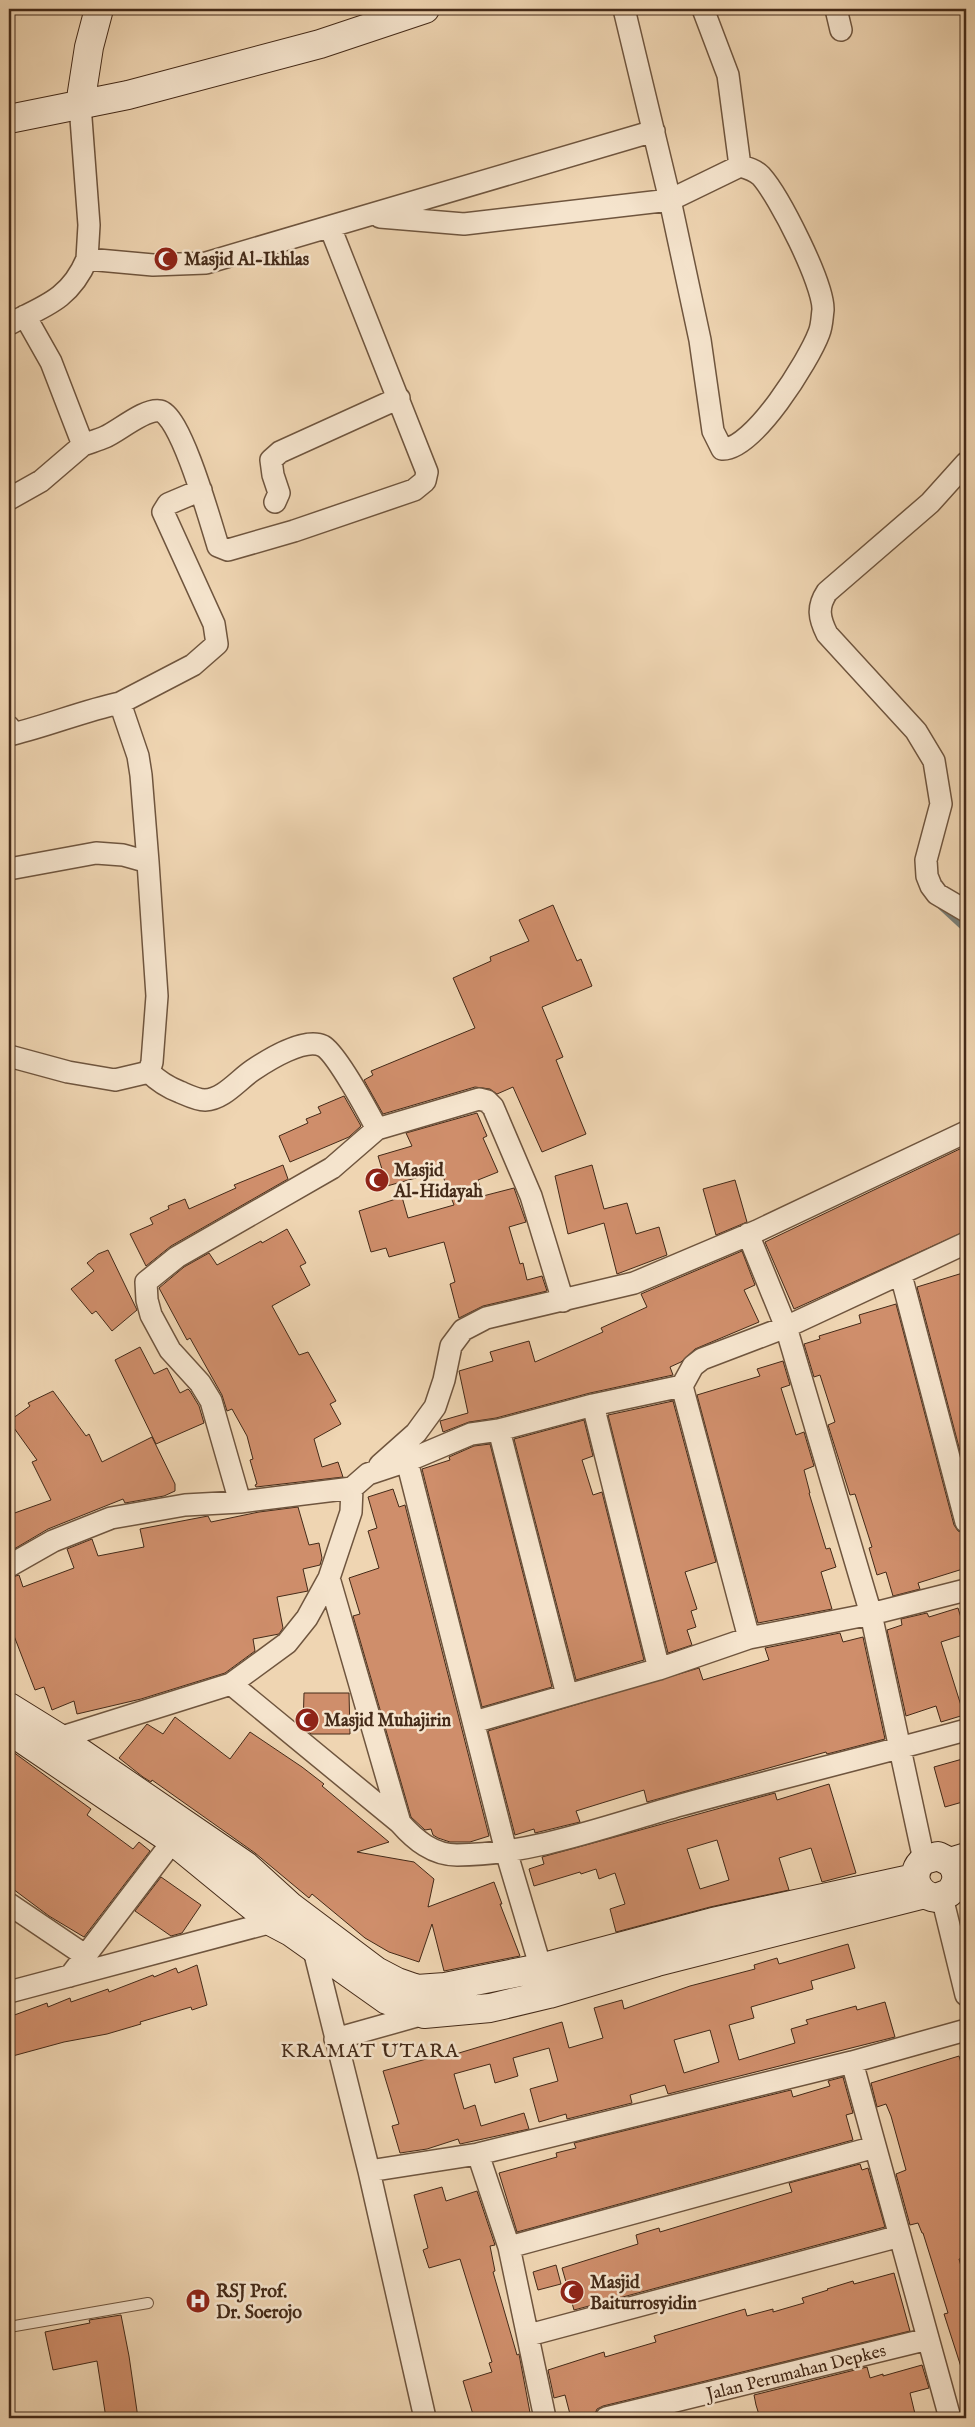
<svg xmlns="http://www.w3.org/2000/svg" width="975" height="2427" font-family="'IM FELL English',serif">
<rect width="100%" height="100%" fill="#efd5b2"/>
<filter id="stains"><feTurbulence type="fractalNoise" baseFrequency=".004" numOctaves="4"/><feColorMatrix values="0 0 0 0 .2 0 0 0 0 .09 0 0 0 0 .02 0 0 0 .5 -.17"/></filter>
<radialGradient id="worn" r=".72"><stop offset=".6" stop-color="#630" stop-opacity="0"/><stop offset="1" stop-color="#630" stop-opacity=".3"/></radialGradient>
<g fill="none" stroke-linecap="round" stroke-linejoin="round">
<path stroke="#797e77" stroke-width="6" d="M 941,907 L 966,930"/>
</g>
<path fill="#cf8e6b" stroke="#442a18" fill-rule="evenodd" d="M 553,905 L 577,961 L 581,959 L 592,986 L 542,1007 L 563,1057 L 556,1060 L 586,1134 L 542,1152 L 513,1087 L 497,1094 L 490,1089 L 475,1087 L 383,1114 L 364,1080 L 373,1075 L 371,1071 L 475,1028 L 453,978 L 491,961 L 490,957 L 529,941 L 519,920 Z
M 344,1096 L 361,1126 L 349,1137 L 290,1162 L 279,1136 L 308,1123 L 306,1119 L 321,1113 L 318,1107 Z
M 477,1113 L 487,1136 L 483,1138 L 498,1172 L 478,1180 L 483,1196 L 514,1188 L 526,1222 L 509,1227 L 520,1264 L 523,1263 L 527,1280 L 542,1276 L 547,1291 L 483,1306 L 459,1318 L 450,1284 L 455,1282 L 444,1242 L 389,1257 L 386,1248 L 371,1252 L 359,1211 L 402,1197 L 408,1218 L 454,1205 L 441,1171 L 387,1186 L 378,1156 L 412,1146 L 406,1133 Z
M 966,1146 L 966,1231 L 794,1309 L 765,1242 Z
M 283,1165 L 288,1179 L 171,1246 L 146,1266 L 130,1234 L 153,1224 L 150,1218 L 169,1209 L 168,1206 L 185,1199 L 189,1209 L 236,1188 L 234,1185 Z
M 592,1165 L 604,1209 L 627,1203 L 636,1234 L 659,1227 L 667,1255 L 617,1274 L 604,1223 L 568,1234 L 555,1176 Z
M 735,1180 L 747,1222 L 716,1235 L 703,1189 Z
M 287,1229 L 306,1263 L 300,1266 L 310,1285 L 272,1306 L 299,1355 L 308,1352 L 336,1401 L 330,1404 L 341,1424 L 314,1439 L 322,1467 L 338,1462 L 343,1477 L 256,1487 L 255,1485 L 257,1484 L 250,1460 L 253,1459 L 247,1436 L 232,1409 L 227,1411 L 222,1395 L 190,1338 L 187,1340 L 159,1288 L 184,1267 L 209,1253 L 217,1265 L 261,1241 L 262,1243 Z
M 108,1250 L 137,1310 L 112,1331 L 96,1311 L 92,1314 L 71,1289 L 94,1271 L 87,1263 L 98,1254 Z
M 742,1251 L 755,1285 L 744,1290 L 759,1322 L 695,1349 L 681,1362 L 670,1367 L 673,1375 L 590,1393 L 496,1418 L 469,1422 L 443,1432 L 440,1421 L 468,1413 L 459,1371 L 493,1361 L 490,1352 L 529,1341 L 535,1362 L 558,1352 L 603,1332 L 601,1328 L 647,1307 L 641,1294 Z
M 966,1272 L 966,1474 L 917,1287 Z
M 896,1304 L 954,1525 L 958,1531 L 966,1534 L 966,1568 L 918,1583 L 920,1589 L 893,1596 L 886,1572 L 877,1575 L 869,1548 L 872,1547 L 855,1494 L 850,1495 L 828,1425 L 835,1422 L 820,1375 L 814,1377 L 804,1344 L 820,1339 L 819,1336 L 861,1323 L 859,1315 Z
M 140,1347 L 154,1374 L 167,1368 L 180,1393 L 188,1389 L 190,1391 L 199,1406 L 204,1423 L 156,1444 L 115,1360 Z
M 783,1361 L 790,1385 L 781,1388 L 796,1435 L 804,1432 L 814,1466 L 804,1470 L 810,1493 L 809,1493 L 826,1549 L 830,1548 L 836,1567 L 821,1572 L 832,1609 L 758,1623 L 697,1395 L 760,1376 L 757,1369 Z
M 53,1391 L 86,1436 L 89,1434 L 102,1462 L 152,1437 L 175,1484 L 175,1491 L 164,1496 L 125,1503 L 123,1499 L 48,1529 L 9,1552 L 9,1515 L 51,1500 L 32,1462 L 37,1460 L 9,1421 L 30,1406 L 28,1403 Z
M 673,1401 L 716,1562 L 685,1572 L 697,1609 L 691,1611 L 696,1627 L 687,1630 L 692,1645 L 668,1653 L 608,1415 Z
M 584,1420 L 593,1456 L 582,1460 L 593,1495 L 602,1492 L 644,1660 L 576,1680 L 514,1439 Z
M 490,1444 L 552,1687 L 482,1707 L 422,1469 L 450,1460 L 449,1457 L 474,1446 Z
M 393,1489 L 399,1507 L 405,1505 L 489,1836 L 470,1842 L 450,1842 L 438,1838 L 433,1835 L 431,1829 L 425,1830 L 411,1817 L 353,1616 L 360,1614 L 349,1578 L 379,1568 L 368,1531 L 377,1528 L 368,1497 Z
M 298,1507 L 309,1545 L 319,1543 L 322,1558 L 320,1565 L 303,1569 L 308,1591 L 277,1597 L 283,1628 L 279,1634 L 253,1639 L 255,1651 L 225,1673 L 141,1699 L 77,1714 L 74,1701 L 52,1710 L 44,1687 L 35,1690 L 9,1623 L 9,1578 L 19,1575 L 23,1587 L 74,1568 L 67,1549 L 92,1539 L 98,1556 L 144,1547 L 140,1529 L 208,1516 L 211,1522 L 259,1512 Z
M 958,1608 L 966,1634 L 941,1642 L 964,1715 L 941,1722 L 936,1706 L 906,1716 L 887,1630 L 902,1625 L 901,1619 L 927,1613 L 929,1617 Z
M 840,1633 L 843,1642 L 863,1637 L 885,1739 L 827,1754 L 826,1752 L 647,1802 L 644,1790 L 576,1811 L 580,1822 L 539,1832 L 535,1833 L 534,1829 L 515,1835 L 488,1731 L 699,1668 L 703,1680 L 769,1660 L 765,1648 Z
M 304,1693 L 349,1693 L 350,1734 L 311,1734 L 303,1727 Z
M 175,1717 L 230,1759 L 250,1732 L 302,1767 L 324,1784 L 322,1786 L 389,1842 L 357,1852 L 414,1862 L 434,1879 L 428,1907 L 494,1882 L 502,1904 L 500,1904 L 520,1956 L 444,1971 L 432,1924 L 419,1962 L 389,1952 L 365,1938 L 312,1894 L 309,1898 L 255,1853 L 152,1780 L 151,1782 L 143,1777 L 119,1758 L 147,1724 L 163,1734 Z
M 9,1749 L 91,1809 L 87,1815 L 133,1849 L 139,1842 L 150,1851 L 84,1937 L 49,1916 L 9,1886 Z
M 966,1758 L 966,1801 L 945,1807 L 934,1767 Z
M 829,1784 L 856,1873 L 822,1882 L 811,1848 L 779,1858 L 789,1890 L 710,1907 L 616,1932 L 610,1909 L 625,1904 L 615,1873 L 599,1879 L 596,1869 L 581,1874 L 580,1872 L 534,1886 L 529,1869 L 544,1864 L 542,1857 L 775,1793 L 777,1800 ZM 717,1840 L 729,1880 L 700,1889 L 687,1849 Z
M 161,1877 L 201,1905 L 182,1933 L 171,1936 L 135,1911 Z
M 848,1944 L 855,1968 L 811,1981 L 813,1989 L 751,2007 L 754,2018 L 729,2025 L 739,2060 L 795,2043 L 791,2029 L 808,2024 L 806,2020 L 856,2006 L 857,2010 L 885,2002 L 895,2037 L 668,2094 L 665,2085 L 630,2095 L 632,2103 L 567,2119 L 566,2114 L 539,2122 L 530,2089 L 558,2081 L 549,2048 L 513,2058 L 518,2076 L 495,2083 L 490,2064 L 454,2074 L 464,2109 L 475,2105 L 481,2126 L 524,2113 L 529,2129 L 460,2144 L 458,2139 L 427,2149 L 400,2153 L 392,2126 L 399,2124 L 383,2071 L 448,2053 L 449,2056 L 562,2022 L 569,2048 L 603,2038 L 594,2008 L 622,2000 L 624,2009 L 690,1986 L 755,1969 L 754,1965 L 777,1958 L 779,1964 ZM 710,2030 L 719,2062 L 684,2073 L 674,2040 Z
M 197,1965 L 207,2005 L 192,2010 L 191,2007 L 140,2022 L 141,2024 L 107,2034 L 64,2042 L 9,2057 L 9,2017 L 47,2003 L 48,2007 L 70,1998 L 71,2002 L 108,1989 L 109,1992 L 153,1975 L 154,1977 L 176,1968 L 178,1973 Z
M 959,2056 L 966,2079 L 966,2258 L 959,2259 L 966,2284 L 966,2369 L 962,2370 L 944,2314 L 948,2313 L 923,2233 L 922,2233 L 918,2223 L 910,2225 L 896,2174 L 906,2170 L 891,2116 L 886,2104 L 877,2107 L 871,2083 Z
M 843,2077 L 853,2113 L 846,2115 L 853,2140 L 517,2232 L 499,2173 L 557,2157 L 556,2153 L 576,2148 L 574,2143 L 791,2090 L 793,2097 L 830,2086 L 828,2081 Z
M 860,2164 L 862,2170 L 868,2168 L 885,2227 L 574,2310 L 562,2268 L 638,2244 L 636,2235 L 659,2228 L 660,2232 L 792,2192 L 789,2183 Z
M 442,2187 L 446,2201 L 477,2191 L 495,2245 L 490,2246 L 495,2271 L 493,2272 L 517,2355 L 519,2354 L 531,2418 L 504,2418 L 502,2413 L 484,2418 L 474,2418 L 463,2381 L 492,2372 L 489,2363 L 492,2362 L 460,2259 L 429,2268 L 423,2250 L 428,2248 L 414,2195 Z
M 556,2265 L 561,2284 L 538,2290 L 533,2272 Z
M 894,2273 L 910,2331 L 603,2406 L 597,2409 L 594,2416 L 585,2418 L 571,2418 L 565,2395 L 554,2398 L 548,2370 L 604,2352 L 605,2357 L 656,2342 L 654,2336 L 745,2309 L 747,2316 L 773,2309 L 773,2312 L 804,2303 L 802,2298 L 828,2290 L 827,2289 L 853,2281 L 854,2284 Z
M 121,2315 L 129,2356 L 138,2418 L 106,2418 L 97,2361 L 53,2370 L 45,2332 L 90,2323 L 89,2320 Z
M 922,2365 L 929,2388 L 910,2393 L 916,2418 L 760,2418 L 756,2405 L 754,2395 L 867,2367 L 870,2378 L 883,2374 L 883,2376 Z"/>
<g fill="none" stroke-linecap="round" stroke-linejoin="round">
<defs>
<path id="lane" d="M 9,2327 L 148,2303"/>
<path id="street" d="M 624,9 L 670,200 L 700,340 L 713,431 L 722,449 C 753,451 809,360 819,333 C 822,326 822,317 823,310 C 824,284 779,196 761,176 C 755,170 748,168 740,166
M 836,9 L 841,30
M 80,105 L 89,225 L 87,259
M 380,217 L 464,224 L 670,200 L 740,166 L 728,75 L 703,9
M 25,316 L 51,362 L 83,445 C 91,442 98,440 105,437 C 119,431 145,408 160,411 C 181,415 211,524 218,546 L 228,550 L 294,531 L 414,490 L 425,481 L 427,472 L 330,227
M 9,324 C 45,306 70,299 87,259 L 153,265 L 206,263 L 654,131
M 966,463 L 930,503 L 827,592 C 817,607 819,618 827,634 L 916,731 L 934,761 L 941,804 L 926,860 L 927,876 L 931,886 L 937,894 L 966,911
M 9,499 L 41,481 L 83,445
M 275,502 L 279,493 L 273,475 L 271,460 L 280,452 L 399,398
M 120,703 L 193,665 L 217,644 L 214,624 L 163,512 L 168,504 L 201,490
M 9,727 L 13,734 C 50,725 83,711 120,703 L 138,756 L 141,775 L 148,862
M 9,869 L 96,853 L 123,855 L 148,862 L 157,996 L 152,1062 L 149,1072
M 9,1056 L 68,1072 L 115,1080 L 149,1072 C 159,1082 167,1087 180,1092 C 187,1095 197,1100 205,1100 C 224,1099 238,1080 253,1070 C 268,1060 304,1037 323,1046 C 337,1054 368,1112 377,1129
M 748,1234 L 786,1327 L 871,1614 L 924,1860
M 901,1275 L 966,1522
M 682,1386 L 749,1638
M 593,1405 L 659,1669
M 499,1430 L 567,1695
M 407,1461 L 506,1851 L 545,1982
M 380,1465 L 416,1433 L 435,1407 L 444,1380 L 451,1346 L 463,1330 L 486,1318 L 634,1283 L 757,1231 L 966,1132
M 240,1502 L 211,1401 L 200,1383 L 170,1350 L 151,1315 L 147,1300 L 146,1282 L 177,1257 L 332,1168 L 377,1129 L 479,1099 L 487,1101 L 493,1107 L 531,1196 L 563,1301
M 9,1566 L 53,1541 L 111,1518 L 185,1505 L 240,1502 L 352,1488
M 329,1578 L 400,1823
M 231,1684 L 400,1823 C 415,1840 433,1855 457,1855 C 531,1855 610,1825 681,1805 C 776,1779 872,1756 966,1730
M 474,1722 L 659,1669 L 749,1638 L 871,1614 L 966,1590
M 59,1738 L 231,1684 L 287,1643 L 307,1618 L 329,1578 L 351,1512 L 352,1488 L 368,1474 L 407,1461 L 471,1434 L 499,1430 L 593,1405 L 682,1386 L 693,1366 L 702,1359 L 786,1327 L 966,1243
M 942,1897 L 966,1995
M 9,1904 L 86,1956
M 314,1950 L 369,2171 L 425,2418
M 70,1976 L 173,1841
M 9,1992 L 272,1922 L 282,1914
M 335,2039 L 424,2014
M 852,2062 L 950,2418
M 478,2154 L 509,2247 L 545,2418
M 369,2171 L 478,2154 L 852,2062 L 966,2030
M 509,2247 L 875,2147
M 529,2335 L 900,2236
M 606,2418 L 928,2339"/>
<path id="secondary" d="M 80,105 L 89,47 L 99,9
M 9,119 L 128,95 L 320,44 L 425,9
M 9,1707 L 59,1738 L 246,1866 L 291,1907 L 376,1971 L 397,1982 L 417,1989 L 445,1987 L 540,1968 L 713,1922 L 915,1878
M 9,1730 L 173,1841 L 272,1922 L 291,1932 L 387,2000 L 424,2014 L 490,2008 L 549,1994 L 657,1962 L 925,1894
M 950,1862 C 959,1873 958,1883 949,1893 L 936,1898 C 916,1895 908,1873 924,1860 L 938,1856 L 950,1862 L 966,1857"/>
</defs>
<use href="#lane" stroke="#6f553e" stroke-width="12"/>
<use href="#street" stroke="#6f553e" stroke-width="24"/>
<use href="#secondary" stroke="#442a18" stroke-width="30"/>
<use href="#lane" stroke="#f5e4cd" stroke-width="10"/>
<use href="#street" stroke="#f5e4cd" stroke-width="21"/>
<use href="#secondary" stroke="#f5e4cd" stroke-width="28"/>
</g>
<defs>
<symbol id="mosque-disc" viewBox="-11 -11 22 22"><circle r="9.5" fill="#8f2418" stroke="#f5e4cd"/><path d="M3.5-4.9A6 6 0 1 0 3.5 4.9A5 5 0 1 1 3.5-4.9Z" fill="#fff"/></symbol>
<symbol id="hospital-disc" viewBox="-11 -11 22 22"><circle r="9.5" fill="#8f2418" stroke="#f5e4cd"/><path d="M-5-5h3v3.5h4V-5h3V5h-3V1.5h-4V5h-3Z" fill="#fff"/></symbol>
</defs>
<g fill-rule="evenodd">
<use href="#mosque-disc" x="152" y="245" width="28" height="28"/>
<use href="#mosque-disc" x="363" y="1166" width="28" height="28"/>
<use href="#mosque-disc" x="293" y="1706" width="28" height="28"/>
<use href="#mosque-disc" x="558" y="2278" width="28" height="28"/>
<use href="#hospital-disc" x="184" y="2287" width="28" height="28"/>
</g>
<g text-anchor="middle" stroke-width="5" stroke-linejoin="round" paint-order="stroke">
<g font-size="18" font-weight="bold" fill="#442a18" stroke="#f5e4cd" text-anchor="start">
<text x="184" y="265">Masjid Al-Ikhlas</text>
<text x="394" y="1176">Masjid<tspan x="394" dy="21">Al-Hidayah</tspan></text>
<text x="324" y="1726">Masjid Muhajirin</text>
<text x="590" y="2288">Masjid<tspan x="590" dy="21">Baiturrosyidin</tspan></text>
<text x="216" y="2297">RSJ Prof.<tspan x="216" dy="21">Dr. Soerojo</tspan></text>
</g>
<g font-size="18" fill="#442a18" stroke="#f5e4cd">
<text transform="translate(796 2372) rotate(-14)" y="6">Jalan Perumahan Depkes</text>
</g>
<g font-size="20" letter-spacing="1" fill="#442a18" stroke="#f5e4cd">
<text x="370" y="2057">KRAMAT UTARA</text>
</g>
</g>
<rect width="975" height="2427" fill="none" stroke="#efd5b2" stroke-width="30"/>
<rect x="10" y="10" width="955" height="2407" fill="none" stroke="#442a18" stroke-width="2.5"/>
<rect x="15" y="15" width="945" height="2397" fill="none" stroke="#442a18"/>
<rect width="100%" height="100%" filter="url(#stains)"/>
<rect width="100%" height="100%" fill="url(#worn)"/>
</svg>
